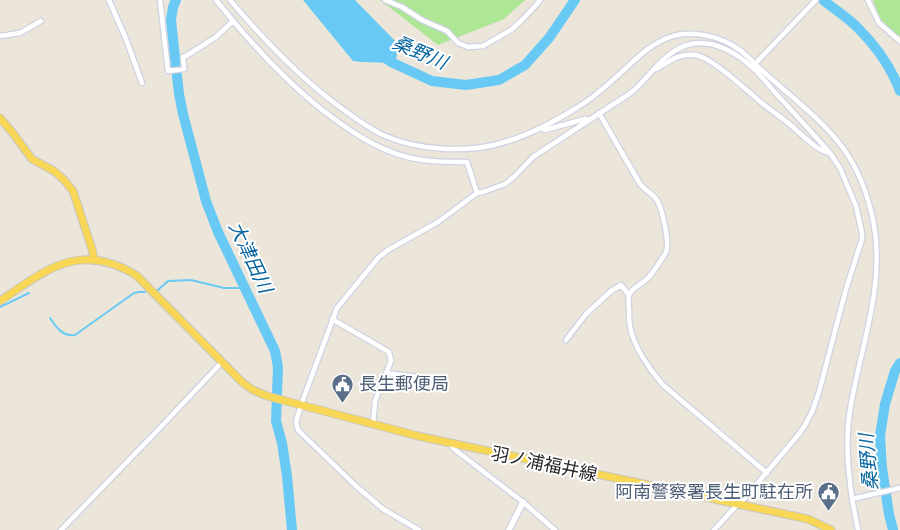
<svg xmlns="http://www.w3.org/2000/svg" width="900" height="530" font-family="'Space Grotesk','Noto Sans JP',sans-serif">
<rect width="100%" height="100%" fill="#ece5da"/>
<path fill="#ade694" d="M 380,0 L 525,0 L 504,19 L 438,45 Z
M 873,0 L 900,0 L 900,38 L 881,20 Z"/>
<path fill="#68caf4" d="M 303,0 L 355,0 L 399,45 L 395,63 L 362,62 L 353,61 Z"/>
<g fill="none" stroke-linecap="round" stroke-linejoin="round">
<path stroke="#68caf4" stroke-width="2" d="M 158,290 L 168,281 L 191,280 L 224,288 L 245,288
M 0,307 L 29,293
M 50,318 C 56,327 63,337 75,335 L 134,293 L 139,292 L 145,292"/>
<path stroke="#68caf4" stroke-width="10" d="M 176,0 L 173,7 L 171,20 L 179,94 L 183,114 L 206,201 L 218,232 L 275,351 L 278,367 L 276,421 L 282,443 L 287,476 L 292,530
M 823,0 C 834,9 847,17 857,27 C 875,45 891,67 900,91
M 381,55 L 391,62 L 432,81 L 466,85 L 499,80 L 525,65 L 549,38 L 575,0
M 893,530 L 889,514 L 882,468 L 880,436 L 885,404 L 895,371 L 900,363"/>
<defs>
<path id="minor" d="M 109,0 L 126,39 L 142,83
M 160,0 L 168,71 L 184,69 L 183,57 L 186,56 L 216,37 L 233,21
M 216,0 C 248,40 281,77 321,109 C 347,129 375,149 407,157 C 427,162 447,162 467,162 L 477,193
M 230,0 C 263,39 300,78 341,108 C 355,118 368,128 383,135 C 416,150 463,153 498,144 C 525,137 554,122 578,107 C 595,97 611,82 625,69 C 640,55 651,44 670,37 C 687,31 708,34 724,41 C 743,49 752,62 767,75 C 793,98 822,120 843,148 C 859,170 869,198 874,225 C 885,287 860,349 850,410 C 845,440 848,469 852,499
M 385,0 L 402,7 L 422,20 L 447,31 L 458,43 L 468,47 L 483,46 L 511,30 L 522,20 L 537,4 L 540,0
M 868,0 L 879,23 L 900,41
M 0,36 L 20,33 L 41,21
M 753,66 L 816,0
M 656,69 C 670,62 677,53 695,55 C 712,57 748,92 763,104 C 774,113 786,120 796,130 C 806,138 817,151 830,153
M 599,113 L 640,184 C 645,190 653,194 657,200 C 662,209 670,242 666,252 C 662,259 654,271 649,277 C 643,284 632,287 629,295 C 628,300 629,306 629,310 C 629,315 629,321 630,326 C 633,346 650,370 663,385 L 767,473
M 541,128 L 545,130 L 585,119 L 589,120
M 332,319 L 389,352 L 391,361 L 375,401 L 373,425
M 566,340 L 586,314 L 611,291 L 621,285 L 629,295
M 386,373 L 433,379
M 450,444 L 454,449 L 523,502 L 555,530
M 61,530 L 157,431 L 222,362
M 419,530 L 383,509 L 356,486 L 298,430 L 296,422 L 301,405 L 337,308 L 378,258 L 388,250 L 438,222 L 477,193 L 483,192 L 505,184 L 514,177 L 533,157 L 632,92 C 650,76 663,53 687,45 C 711,38 735,52 753,68 C 763,77 771,89 781,99 C 798,117 814,135 830,153 L 840,168 L 856,206 L 862,233 L 862,239 L 846,289 L 819,392 L 812,412 L 805,425 L 799,434 L 745,498 L 738,504 L 714,530
M 858,530 L 852,499 L 900,488"/>
<path id="tertiary" d="M 509,530 L 523,502"/>
<path id="primary" d="M 0,118 L 12,132 L 32,159 L 54,171 L 64,180 L 73,191 L 92,249 L 94,259
M 0,301 C 47,269 80,241 136,275 L 243,383 L 253,390 L 267,396 L 418,436 L 808,519 L 831,530"/>
</defs>
<use href="#minor" stroke="#cfd2e3" stroke-width="7"/>
<use href="#tertiary" stroke="#cfd2e3" stroke-width="8"/>
<use href="#primary" stroke="#c7c7c7" stroke-width="9"/>
<use href="#minor" stroke="#fff" stroke-width="4.5"/>
<use href="#tertiary" stroke="#fff" stroke-width="5.5"/>
<use href="#primary" stroke="#f7d755" stroke-width="7"/>
</g>
<defs>
<symbol id="civic-pin" viewBox="-11 -11 22 30"><path d="M0 17L-7.5 6A9.5 9.5 0 1 1 7.5 6Z" fill="#5c6f8a" stroke="#fff"/><path d="M-.6-6.5H3V-4.5H.6V-3L4-1V1h2V6H-6V1h2V-1L-.6-3ZM-1.2 2.5V6h2.4V2.5Z" fill="#fff"/></symbol>
</defs>
<g fill-rule="evenodd">
<use href="#civic-pin" x="330" y="372" width="25" height="34"/>
<use href="#civic-pin" x="816" y="480" width="25" height="34"/>
</g>
<g text-anchor="middle" stroke-width="4" stroke-linejoin="round" paint-order="stroke">
<g font-size="18" fill="#4e5e75" stroke="#fff" text-anchor="start">
<text x="359" y="390">長生郵便局</text>
<text x="813" y="498" text-anchor="end">阿南警察署長生町駐在所</text>
</g>
<g font-size="18" fill="#292929" stroke="#fff">
<text transform="translate(544 464) rotate(12)" y="6">羽ノ浦福井線</text>
</g>
<g font-size="19" font-style="italic" fill="#07669f" stroke="#fff">
<text transform="translate(420 52) rotate(23)" y="7">桑野川</text>
<text transform="translate(251 257) rotate(65)" y="7">大津田川</text>
<text transform="translate(868 462) rotate(-95)" y="7">桑野川</text>
</g>
</g>
</svg>
